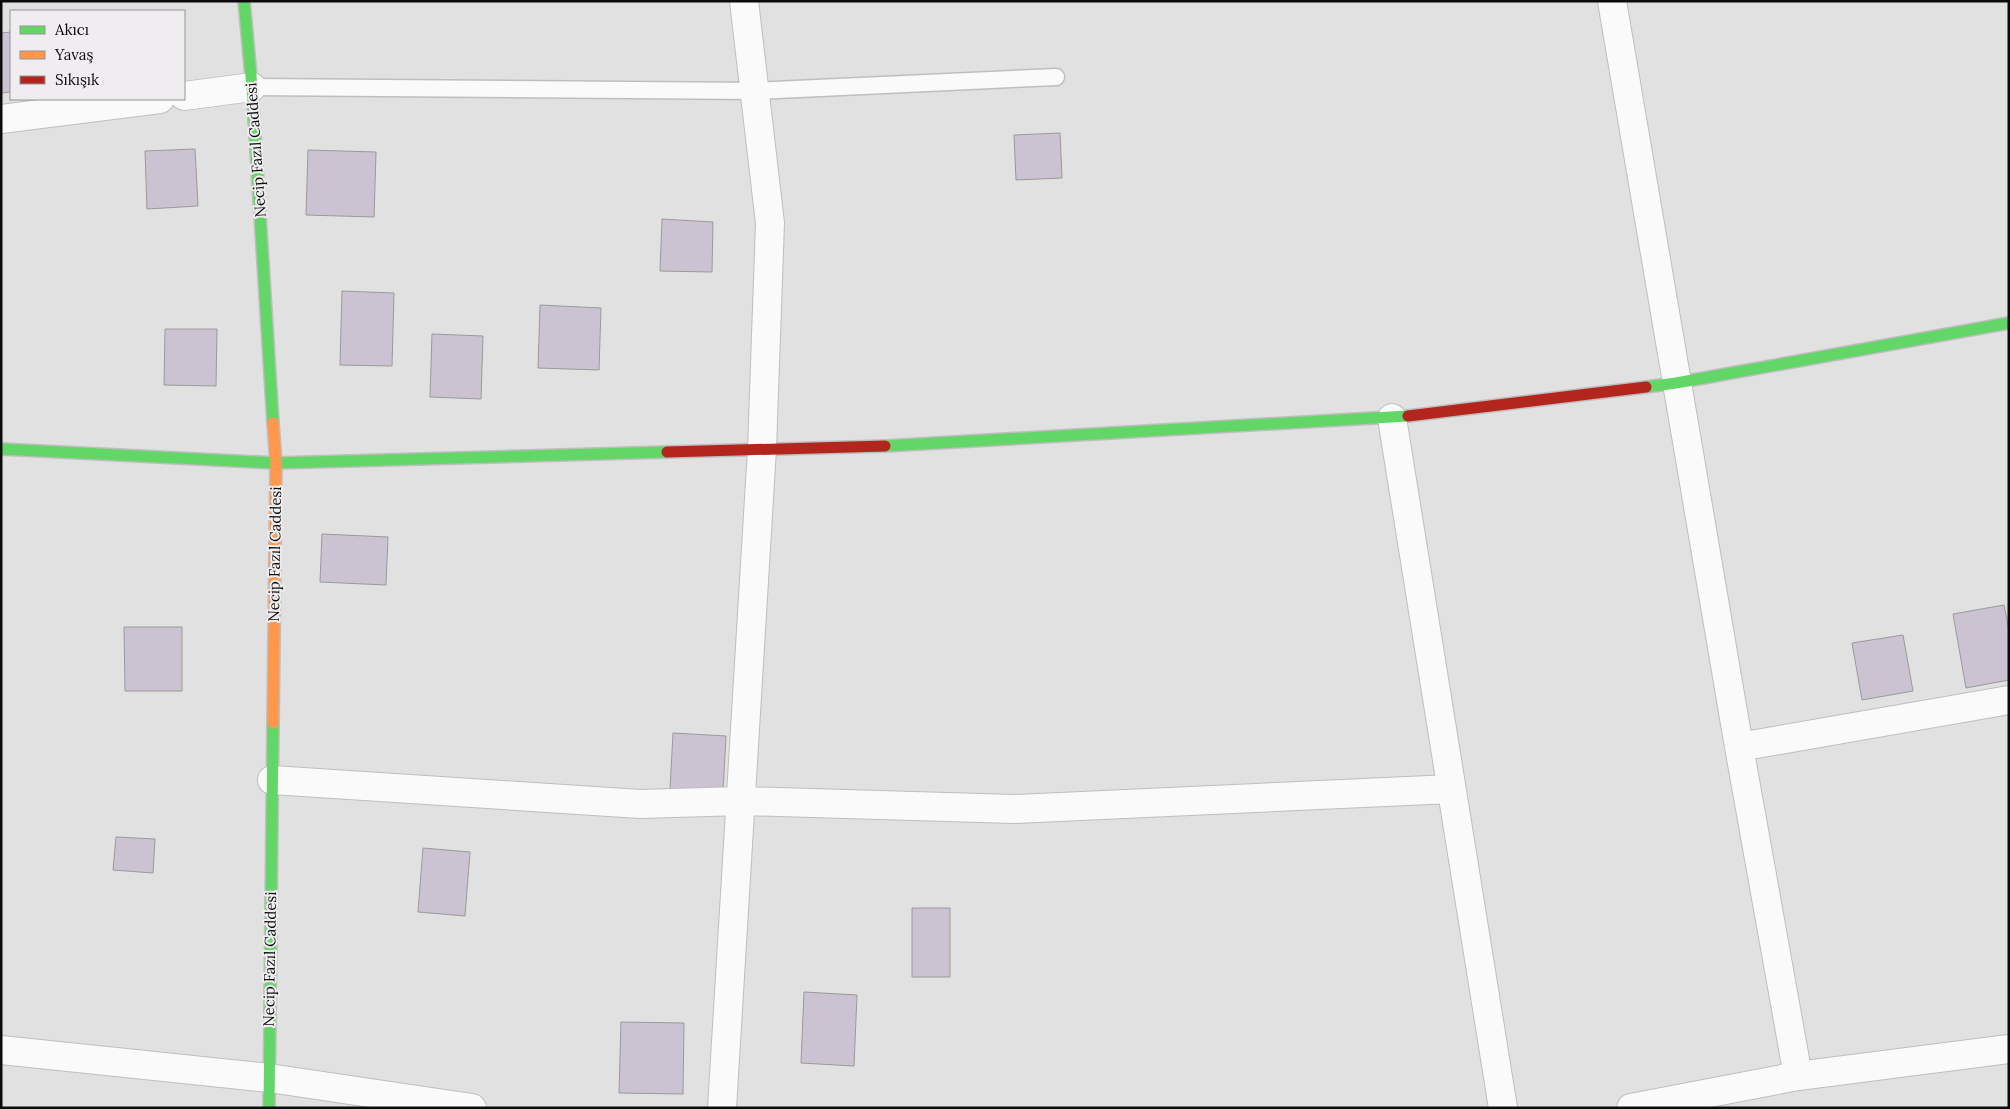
<svg xmlns="http://www.w3.org/2000/svg" width="2010" height="1109" font-family="Lora,serif">
<rect width="100%" height="100%" fill="#e2e1e2"/>
<path fill="#ccc3d2" stroke="#9a9a9a" d="M 11,32 L 11,92 L 1,93 L 1,33 Z
M 1060,133 L 1062,178 L 1016,180 L 1014,135 Z
M 195,149 L 198,206 L 147,209 L 145,151 Z
M 308,150 L 376,152 L 374,217 L 306,215 Z
M 662,219 L 713,222 L 712,272 L 660,271 Z
M 342,291 L 394,293 L 392,366 L 340,365 Z
M 540,305 L 601,308 L 599,370 L 538,368 Z
M 165,329 L 217,329 L 216,386 L 164,385 Z
M 432,334 L 483,336 L 481,399 L 430,397 Z
M 322,534 L 388,537 L 386,585 L 320,582 Z
M 2004,605 L 2009,631 L 2009,680 L 1966,688 L 1953,614 Z
M 124,627 L 182,627 L 182,691 L 125,691 Z
M 1903,635 L 1913,691 L 1862,700 L 1852,643 Z
M 673,733 L 726,736 L 723,792 L 670,789 Z
M 116,837 L 155,839 L 153,873 L 113,870 Z
M 423,848 L 470,852 L 465,916 L 418,912 Z
M 912,908 L 950,908 L 950,977 L 912,977 Z
M 804,992 L 857,995 L 854,1066 L 801,1063 Z
M 621,1022 L 684,1023 L 683,1094 L 619,1093 Z"/>
<g fill="none" stroke-linecap="round" stroke-linejoin="round">
<defs>
<path id="lane" d="M 252,87 L 754,91 L 1056,77"/>
<path id="street" d="M 1612,1 L 1739,747 L 1798,1076
M 184,96 L 252,87
M 1,119 L 160,99
M 1392,418 L 1503,1108
M 1739,747 L 2009,700
M 272,780 L 640,804 L 741,801 L 1014,809 L 1451,789
M 1,1050 L 269,1078 L 472,1108
M 722,1108 L 762,449 L 770,223 L 744,1
M 1631,1108 L 1798,1076 L 2009,1049"/>
<path id="fast" d="M 244,1 L 252,87 L 273,423
M 1646,387 L 1676,383 L 2009,323
M 885,446 L 1408,416
M 1,449 L 276,463 L 667,452
M 269,1108 L 273,723"/>
<path id="slow" d="M 273,723 L 276,463 L 273,423"/>
<path id="jam" d="M 1408,416 L 1646,387
M 667,452 L 885,446"/>
</defs>
<use href="#lane" stroke="#bfbebf" stroke-width="19"/>
<use href="#street" stroke="#bfbebf" stroke-width="30"/>
<use href="#fast" stroke="#bfbebf" stroke-width="14"/>
<use href="#slow" stroke="#bfbebf" stroke-width="14"/>
<use href="#jam" stroke="#bfbebf" stroke-width="14"/>
<use href="#lane" stroke="#fbfafb" stroke-width="16"/>
<use href="#street" stroke="#fbfafb" stroke-width="28"/>
<use href="#fast" stroke="#63d668" stroke-width="11"/>
<use href="#slow" stroke="#ff974d" stroke-width="11"/>
<use href="#jam" stroke="#b3261e" stroke-width="11"/>
</g>
<g text-anchor="middle" stroke-width="4" stroke-linejoin="round" paint-order="stroke">
<g font-size="15" fill="#0c0b0c" stroke="#f0edf0">
<text transform="translate(256 150) rotate(-94)" y="5">Necip Fazıl Caddesi</text>
<text transform="translate(275 554) rotate(-89)" y="5">Necip Fazıl Caddesi</text>
<text transform="translate(270 959) rotate(-89)" y="5">Necip Fazıl Caddesi</text>
</g>
</g>
<rect width="2010" height="1109" fill="none" stroke="#0c0b0c" stroke-width="5"/>
<rect x="10" y="10" width="175" height="90" fill="#f0edf0" stroke="#959395"/>
<rect x="20" y="26" width="25" height="8" fill="#63d668" stroke="#959395"/>
<text x="55" y="35" font-size="15" fill="#0c0b0c">Akıcı</text>
<rect x="20" y="51" width="25" height="8" fill="#ff974d" stroke="#959395"/>
<text x="55" y="60" font-size="15" fill="#0c0b0c">Yavaş</text>
<rect x="20" y="76" width="25" height="8" fill="#b3261e" stroke="#959395"/>
<text x="55" y="85" font-size="15" fill="#0c0b0c">Sıkışık</text>
</svg>
